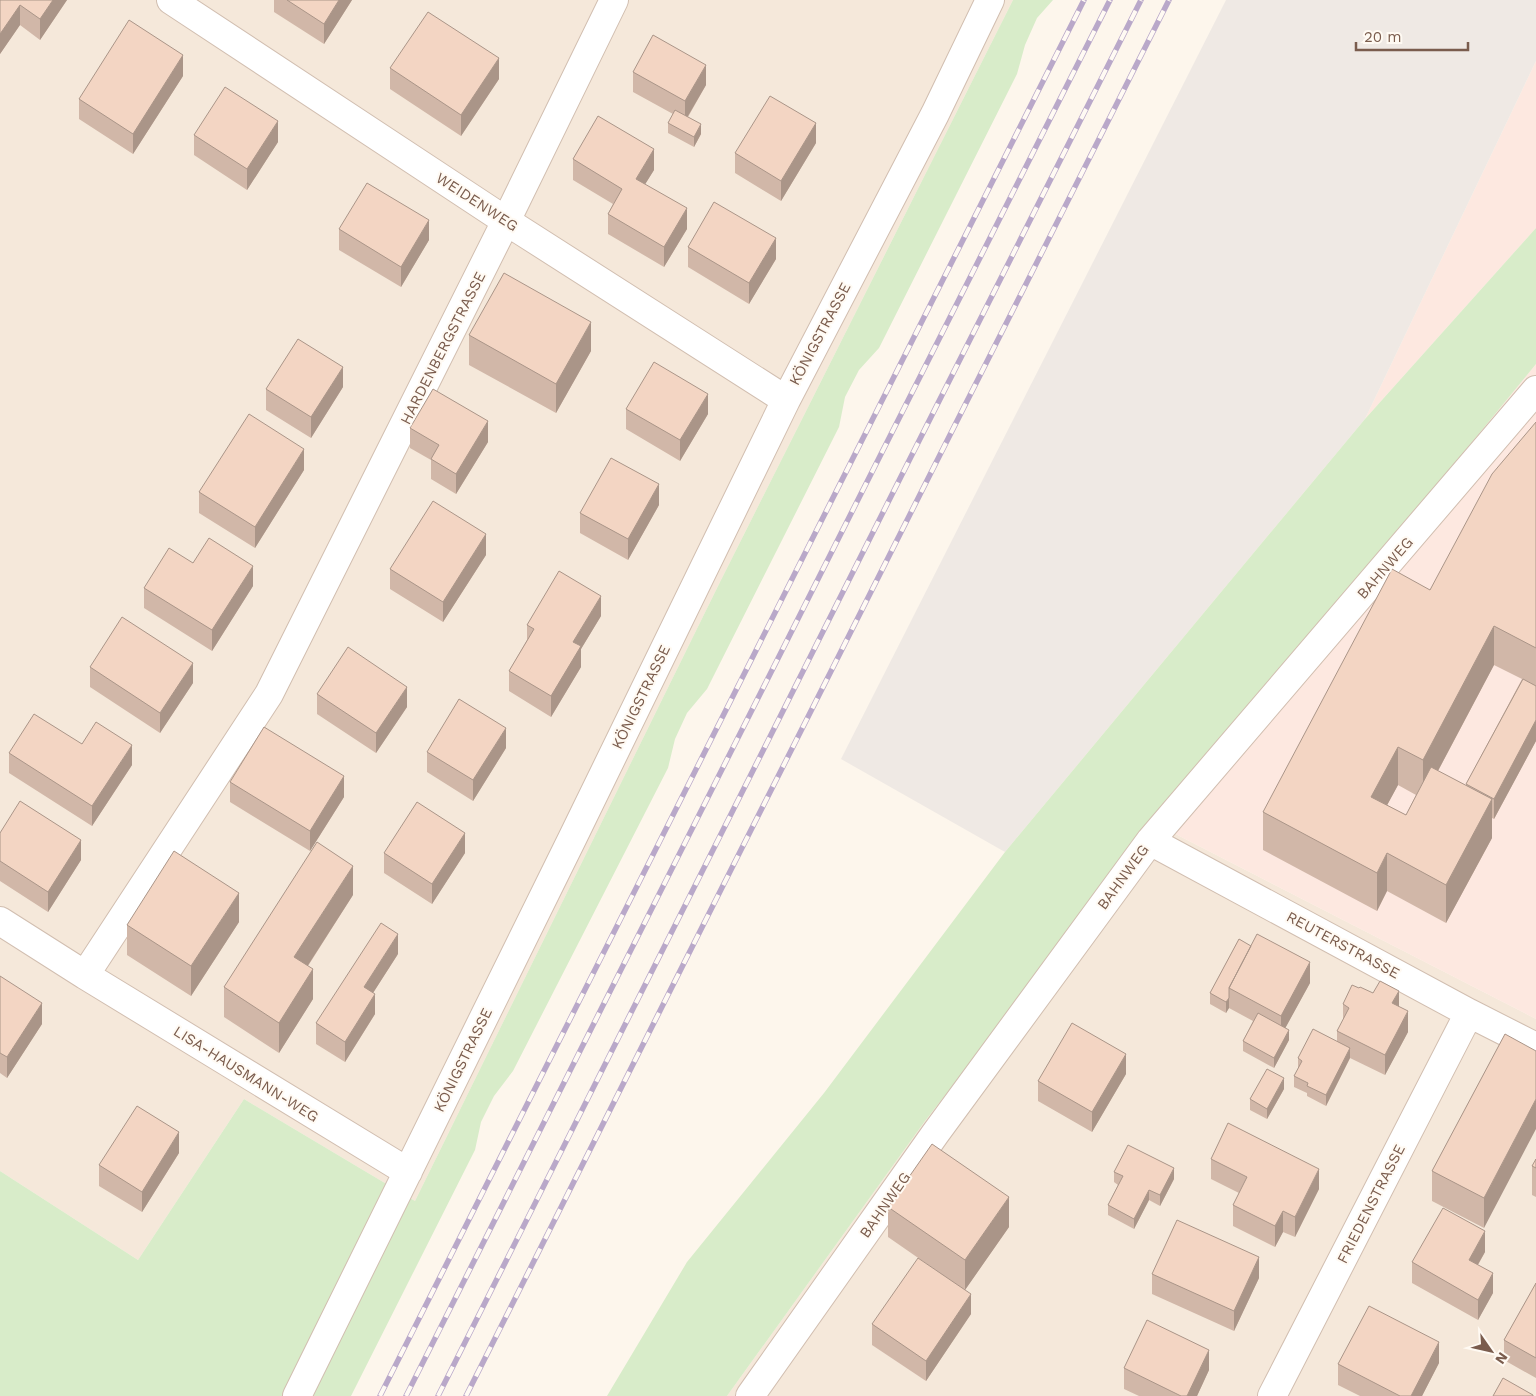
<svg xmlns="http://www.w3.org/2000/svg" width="1536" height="1396" font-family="'Work Sans',sans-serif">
<rect width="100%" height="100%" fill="#fdf6ec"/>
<path fill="#f5e8da" d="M 0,0 L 1013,0 L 720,582 L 415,1201 L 244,1099 L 138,1260 L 0,1171 Z
M 1156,824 L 1536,1019 L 1536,1396 L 727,1396 L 925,1121 Z"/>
<path fill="#fde8e0" d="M 1536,61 L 1536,228 L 1365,419 Z
M 1536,364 L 1536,1019 L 1156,824 L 1410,518 Z"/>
<path fill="#efe9e4" d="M 1226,0 L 1536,0 L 1536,61 L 1365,419 L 1005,852 L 841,759 Z"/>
<path fill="#d8ecc9" d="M 1013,0 L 1053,0 L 1037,18 L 1025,45 L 1017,74 L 879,348 L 859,370 L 845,397 L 839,427 L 707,689 L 687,713 L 675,739 L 668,768 L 513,1071 L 494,1096 L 481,1122 L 475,1150 L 351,1396 L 0,1396 L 0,1171 L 138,1260 L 244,1099 L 415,1201 L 720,582 Z
M 1536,228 L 1536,364 L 1410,518 L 1156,824 L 925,1121 L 727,1396 L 607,1396 L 687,1262 L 824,1093 L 1005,852 L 1365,419 Z"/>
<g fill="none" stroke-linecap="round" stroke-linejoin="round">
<defs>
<path id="minor" d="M 171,0 L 506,221 L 786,400
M 1150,841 L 1469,1013 L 1536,1047
M 0,921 L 85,975
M 408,1172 L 85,975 L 269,694 L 506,221 L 614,0
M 297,1396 L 572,839 L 786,400 L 935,114 L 990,0
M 750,1396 L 935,1134 L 1150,841 L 1536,390
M 1272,1396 L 1469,1013"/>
</defs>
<use href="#minor" stroke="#d1beb0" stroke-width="30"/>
<use href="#minor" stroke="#fff" stroke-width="28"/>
<defs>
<path id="rail" d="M 380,1396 L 1084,0
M 406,1396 L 1110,0
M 438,1396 L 1141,0
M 466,1396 L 1169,0"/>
</defs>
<use href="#rail" stroke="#b9a8c9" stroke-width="5.5"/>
<use href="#rail" stroke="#fffaf3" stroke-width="4" stroke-dasharray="11" stroke-linecap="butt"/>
</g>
<path fill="#d1b7a8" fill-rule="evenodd" d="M 0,0 L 67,0 L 40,40 L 20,25 L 0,54 Z
M 274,0 L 352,0 L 324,44 L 274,12 Z
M 390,68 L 499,79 L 461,136 L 390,89 Z
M 633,72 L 706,85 L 688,117 L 701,134 L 694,147 L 668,133 L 668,123 L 673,114 L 633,92 Z
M 183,76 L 133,154 L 79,119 L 79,99 Z
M 194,135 L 278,142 L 247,190 L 194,155 Z
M 816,143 L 781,201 L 735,173 L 735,153 Z
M 573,159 L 654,170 L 645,184 L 687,229 L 664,267 L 608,234 L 608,214 L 613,204 L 573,180 Z
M 339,229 L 429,240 L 401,287 L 339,250 Z
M 688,247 L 776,259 L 749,304 L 688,267 Z
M 469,335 L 591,351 L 556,413 L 469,365 Z
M 343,387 L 311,438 L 266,410 L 266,389 Z
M 626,409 L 708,414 L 680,461 L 626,429 Z
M 1536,422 L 1536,741 L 1494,819 L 1492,818 L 1492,838 L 1446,923 L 1387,891 L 1377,911 L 1263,850 L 1263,812 L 1430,590 ZM 1494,665 L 1522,679 L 1466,784 L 1466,786 L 1438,771 ZM 1398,785 L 1416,795 L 1406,815 L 1387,805 Z
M 410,428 L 488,442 L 456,494 L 431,479 L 431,460 L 410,448 Z
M 304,470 L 255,548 L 199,513 L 199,492 Z
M 659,505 L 628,560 L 580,533 L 580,513 Z
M 486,555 L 443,622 L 390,589 L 390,569 Z
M 193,563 L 253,586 L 212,651 L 144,608 L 144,588 Z
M 601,616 L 581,649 L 581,667 L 551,717 L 509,691 L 509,671 L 527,640 L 527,625 Z
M 90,667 L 193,683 L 160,733 L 90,687 Z
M 317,694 L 407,707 L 376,753 L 317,714 Z
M 506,748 L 473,801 L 427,772 L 427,752 Z
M 9,753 L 132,765 L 92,826 L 9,773 Z
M 230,782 L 344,797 L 310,851 L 230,802 Z
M 0,833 L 81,860 L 48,912 L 0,881 Z
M 384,853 L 465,853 L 432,904 L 384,873 Z
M 353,895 L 308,966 L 313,999 L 279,1053 L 224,1017 L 224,987 Z
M 239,922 L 191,996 L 127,955 L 127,925 Z
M 1239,939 L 1310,983 L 1285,1028 L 1289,1040 L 1274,1068 L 1243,1051 L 1243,1041 L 1253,1021 L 1229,1008 L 1226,1013 L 1210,1004 L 1210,993 Z
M 398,954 L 373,993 L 375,1014 L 345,1062 L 316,1044 L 316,1023 Z
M 0,976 L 42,1024 L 7,1078 L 0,1073 Z
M 1343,1004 L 1399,1007 L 1408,1032 L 1385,1075 L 1350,1058 L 1326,1106 L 1307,1096 L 1307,1093 L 1294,1087 L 1294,1076 L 1298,1069 L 1298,1058 L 1337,1041 L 1337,1031 L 1343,1020 Z
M 1505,1034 L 1484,1228 L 1432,1201 L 1432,1171 Z
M 1126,1074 L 1092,1132 L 1038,1101 L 1038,1081 Z
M 1284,1089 L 1267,1119 L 1250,1110 L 1250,1099 Z
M 179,1153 L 142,1212 L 99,1186 L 99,1165 Z
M 1211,1159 L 1319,1189 L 1295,1237 L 1283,1232 L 1275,1247 L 1233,1226 L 1233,1205 L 1239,1193 L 1211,1179 Z
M 1536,1159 L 1536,1197 L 1532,1195 L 1532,1166 Z
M 1114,1172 L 1174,1179 L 1160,1206 L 1149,1200 L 1134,1229 L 1108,1215 L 1108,1205 L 1118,1185 L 1114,1182 Z
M 888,1207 L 1009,1227 L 965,1290 L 971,1314 L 926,1381 L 872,1345 L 872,1324 L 937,1271 L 888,1237 Z
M 1485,1252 L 1478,1265 L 1493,1293 L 1478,1320 L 1412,1283 L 1412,1262 Z
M 1152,1274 L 1259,1278 L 1234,1331 L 1152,1294 Z
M 1536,1283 L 1536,1378 L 1504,1360 L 1504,1340 Z
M 1439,1363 L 1422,1396 L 1360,1396 L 1338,1385 L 1338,1364 Z
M 1124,1368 L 1209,1370 L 1197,1396 L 1139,1396 L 1124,1389 Z"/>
<path fill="#aa9588" d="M 53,0 L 67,0 L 40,40 L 40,19 Z
M 339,0 L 352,0 L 324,44 L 324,24 Z
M 20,5 L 20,25 L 0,54 L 0,34 Z
M 183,55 L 183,76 L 133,154 L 133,134 Z
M 499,58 L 499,79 L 461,136 L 461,115 Z
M 706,65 L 706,85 L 685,121 L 685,101 Z
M 278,121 L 278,142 L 247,190 L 247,169 Z
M 816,123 L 816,143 L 781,201 L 781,181 Z
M 701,124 L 701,134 L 694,147 L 694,137 Z
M 654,149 L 654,170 L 636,199 L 636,179 Z
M 687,208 L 687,229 L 664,267 L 664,247 Z
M 429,220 L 429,240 L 401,287 L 401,267 Z
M 776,238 L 776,259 L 749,304 L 749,283 Z
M 591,322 L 591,351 L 556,413 L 556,384 Z
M 343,367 L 343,387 L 311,438 L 311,417 Z
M 708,394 L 708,414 L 680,461 L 680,440 Z
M 488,421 L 488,442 L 456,494 L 456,474 Z
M 304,449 L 304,470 L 255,548 L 255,527 Z
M 659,484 L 659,505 L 628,560 L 628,539 Z
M 486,534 L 486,555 L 443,622 L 443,602 Z
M 253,566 L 253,586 L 212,651 L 212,630 Z
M 601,596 L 601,616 L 581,649 L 581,667 L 551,717 L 551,696 L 573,642 Z
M 1494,626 L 1494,665 L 1423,799 L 1423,760 Z
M 193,663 L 193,683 L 160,733 L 160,713 Z
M 407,687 L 407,707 L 376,753 L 376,733 Z
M 1536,720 L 1536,741 L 1494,819 L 1494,799 Z
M 506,728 L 506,748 L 473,801 L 473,780 Z
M 132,745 L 132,765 L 92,826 L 92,806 Z
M 1398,747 L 1398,785 L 1371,835 L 1371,797 Z
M 344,776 L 344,797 L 310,851 L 310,831 Z
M 1492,799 L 1492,838 L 1446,923 L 1446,885 Z
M 465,833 L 465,853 L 432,904 L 432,884 Z
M 81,840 L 81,860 L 48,912 L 48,892 Z
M 1387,853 L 1387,891 L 1377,911 L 1377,873 Z
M 353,866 L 353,895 L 294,987 L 294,957 Z
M 239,893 L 239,922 L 191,996 L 191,966 Z
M 398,934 L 398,954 L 364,1007 L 364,987 Z
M 1310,962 L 1310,983 L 1281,1036 L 1281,1016 Z
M 313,969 L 313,999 L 279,1053 L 279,1023 Z
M 1399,991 L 1399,1011 L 1392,1003 Z
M 375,994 L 375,1014 L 345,1062 L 345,1042 Z
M 1229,998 L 1229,1008 L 1226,1013 L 1226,1002 Z
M 42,1003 L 42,1024 L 7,1078 L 7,1057 Z
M 1408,1011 L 1408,1032 L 1385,1075 L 1385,1055 Z
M 1289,1030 L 1289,1040 L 1274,1068 L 1274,1058 Z
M 1350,1048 L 1350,1058 L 1326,1106 L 1326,1095 Z
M 1126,1054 L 1126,1074 L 1092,1132 L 1092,1112 Z
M 1284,1078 L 1284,1089 L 1267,1119 L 1267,1109 Z
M 1536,1099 L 1536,1129 L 1484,1228 L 1484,1198 Z
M 179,1132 L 179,1153 L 142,1212 L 142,1192 Z
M 1174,1168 L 1174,1179 L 1160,1206 L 1160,1195 Z
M 1319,1169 L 1319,1189 L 1295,1237 L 1295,1217 Z
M 1149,1190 L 1149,1200 L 1134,1229 L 1134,1219 Z
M 1009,1197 L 1009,1227 L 965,1290 L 965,1260 Z
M 1283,1211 L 1283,1232 L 1275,1247 L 1275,1226 Z
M 1485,1231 L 1485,1252 L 1469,1280 L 1469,1260 Z
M 1259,1257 L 1259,1278 L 1234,1331 L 1234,1311 Z
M 1493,1273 L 1493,1293 L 1478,1320 L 1478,1300 Z
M 971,1294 L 971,1314 L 926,1381 L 926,1361 Z
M 1439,1342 L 1439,1363 L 1422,1396 L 1411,1396 Z
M 1209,1350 L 1209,1370 L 1197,1396 L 1187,1396 Z"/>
<path fill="#f3d5c3" stroke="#aa9588" d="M 0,0 L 53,0 L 40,19 L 20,5 L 0,34 Z
M 287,0 L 339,0 L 324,24 Z
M 428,12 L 499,58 L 461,115 L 390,68 Z
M 129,20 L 183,55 L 133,134 L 79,99 Z
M 653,35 L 706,65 L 685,101 L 633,72 Z
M 225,87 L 278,121 L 247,169 L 194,135 Z
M 770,96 L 816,123 L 781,181 L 735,153 Z
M 675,110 L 701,124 L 694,137 L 668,123 Z
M 598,116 L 654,149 L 636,179 L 687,208 L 664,247 L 608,214 L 622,189 L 573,159 Z
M 367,183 L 429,220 L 401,267 L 339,229 Z
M 714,202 L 776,238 L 749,283 L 688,247 Z
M 504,273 L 591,322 L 556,384 L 469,335 Z
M 298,339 L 343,367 L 311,417 L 266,389 Z
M 654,362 L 708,394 L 680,440 L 626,409 Z
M 433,389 L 488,421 L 456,474 L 431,459 L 439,445 L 410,428 Z
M 249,414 L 304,449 L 255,527 L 199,492 Z
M 1536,422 L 1536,648 L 1494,626 L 1423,760 L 1398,747 L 1371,797 L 1406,815 L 1431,767 L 1492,799 L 1446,885 L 1387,853 L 1377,873 L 1263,812 L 1392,569 L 1430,590 L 1492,474 Z
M 611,458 L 659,484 L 628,539 L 580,513 Z
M 433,501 L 486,534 L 443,602 L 390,569 Z
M 209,538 L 253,566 L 212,630 L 144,588 L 169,548 L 193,563 Z
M 559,571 L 601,596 L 573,642 L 581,646 L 551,696 L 509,671 L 534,629 L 527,625 Z
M 122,617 L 193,663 L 160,713 L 90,667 Z
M 348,647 L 407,687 L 376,733 L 317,694 Z
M 1523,679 L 1536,686 L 1536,720 L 1494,799 L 1466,784 Z
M 459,699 L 506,728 L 473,780 L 427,752 Z
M 34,714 L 82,744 L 96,722 L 132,745 L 92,806 L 9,753 Z
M 264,727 L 344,776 L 310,831 L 230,782 Z
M 20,801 L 81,840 L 48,892 L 0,861 L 0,833 Z
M 417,802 L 465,833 L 432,884 L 384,853 Z
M 317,842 L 353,866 L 294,957 L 313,969 L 279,1023 L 224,987 Z
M 174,851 L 239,893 L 191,966 L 127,925 Z
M 381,923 L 398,934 L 364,987 L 375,994 L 345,1042 L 316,1023 Z
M 1257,934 L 1310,962 L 1281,1016 L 1229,988 Z
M 1239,939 L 1251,946 L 1229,988 L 1229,998 L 1226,1002 L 1210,993 Z
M 0,976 L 42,1003 L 7,1057 L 0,1053 Z
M 1380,981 L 1399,991 L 1392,1003 L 1408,1011 L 1385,1055 L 1337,1031 L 1349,1008 L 1343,1004 L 1352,985 L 1359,988 L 1360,987 L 1373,993 Z
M 1258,1013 L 1289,1030 L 1274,1058 L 1243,1041 Z
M 1072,1023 L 1126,1054 L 1092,1112 L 1038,1081 Z
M 1313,1029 L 1350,1048 L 1326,1095 L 1307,1086 L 1308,1083 L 1294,1076 L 1302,1061 L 1298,1058 Z
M 1505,1034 L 1536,1051 L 1536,1099 L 1484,1198 L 1432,1171 Z
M 1267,1069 L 1284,1078 L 1267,1109 L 1250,1099 Z
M 137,1106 L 179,1132 L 142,1192 L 99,1165 Z
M 1228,1123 L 1319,1169 L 1295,1217 L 1283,1211 L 1275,1226 L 1233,1205 L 1247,1177 L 1211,1159 Z
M 932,1144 L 1009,1197 L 965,1260 L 888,1207 Z
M 1128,1145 L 1174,1168 L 1160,1195 L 1149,1190 L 1134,1219 L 1108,1205 L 1123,1176 L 1114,1172 Z
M 1536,1159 L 1536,1168 L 1532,1166 Z
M 1443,1208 L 1485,1231 L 1469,1260 L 1493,1273 L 1478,1300 L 1412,1262 Z
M 1177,1220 L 1259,1257 L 1234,1311 L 1152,1274 Z
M 918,1258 L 971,1294 L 926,1361 L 872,1324 Z
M 1536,1283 L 1536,1358 L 1504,1340 Z
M 1369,1306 L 1439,1342 L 1411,1396 L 1400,1396 L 1338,1364 Z
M 1147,1320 L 1209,1350 L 1187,1396 L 1181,1396 L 1124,1368 Z
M 1503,1378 L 1533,1395 L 1533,1396 L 1493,1396 Z"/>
<g text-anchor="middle" stroke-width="4" stroke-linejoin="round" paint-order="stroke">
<g font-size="15" fill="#7a5c4d" stroke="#fffaf3">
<text transform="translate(477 202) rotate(33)" y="5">WEIDENWEG</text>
<text transform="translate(820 334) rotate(-62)" y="5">KÖNIGSTRASSE</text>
<text transform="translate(443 348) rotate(-63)" y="5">HARDENBERGSTRASSE</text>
<text transform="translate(1385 568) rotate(-49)" y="5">BAHNWEG</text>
<text transform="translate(641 697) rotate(-64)" y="5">KÖNIGSTRASSE</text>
<text transform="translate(1123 877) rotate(-54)" y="5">BAHNWEG</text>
<text transform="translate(1343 945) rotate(28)" y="5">REUTERSTRASSE</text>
<text transform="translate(463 1060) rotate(-64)" y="5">KÖNIGSTRASSE</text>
<text transform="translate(246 1074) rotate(32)" y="5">LISA-HAUSMANN-WEG</text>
<text transform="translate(1371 1204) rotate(-63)" y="5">FRIEDENSTRASSE</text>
<text transform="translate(885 1205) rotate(-55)" y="5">BAHNWEG</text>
</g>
</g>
<g transform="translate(1491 1351) rotate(124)" stroke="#fffaf3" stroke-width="4" paint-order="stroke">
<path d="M0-4L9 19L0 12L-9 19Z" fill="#7a5c4d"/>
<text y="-8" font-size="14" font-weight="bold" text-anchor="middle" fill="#7a5c4d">N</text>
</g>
<path d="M1356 42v8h112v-8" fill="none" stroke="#7a5c4d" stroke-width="2.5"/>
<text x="1364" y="42" font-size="15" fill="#7a5c4d" stroke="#fffaf3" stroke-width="4" paint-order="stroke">20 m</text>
</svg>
